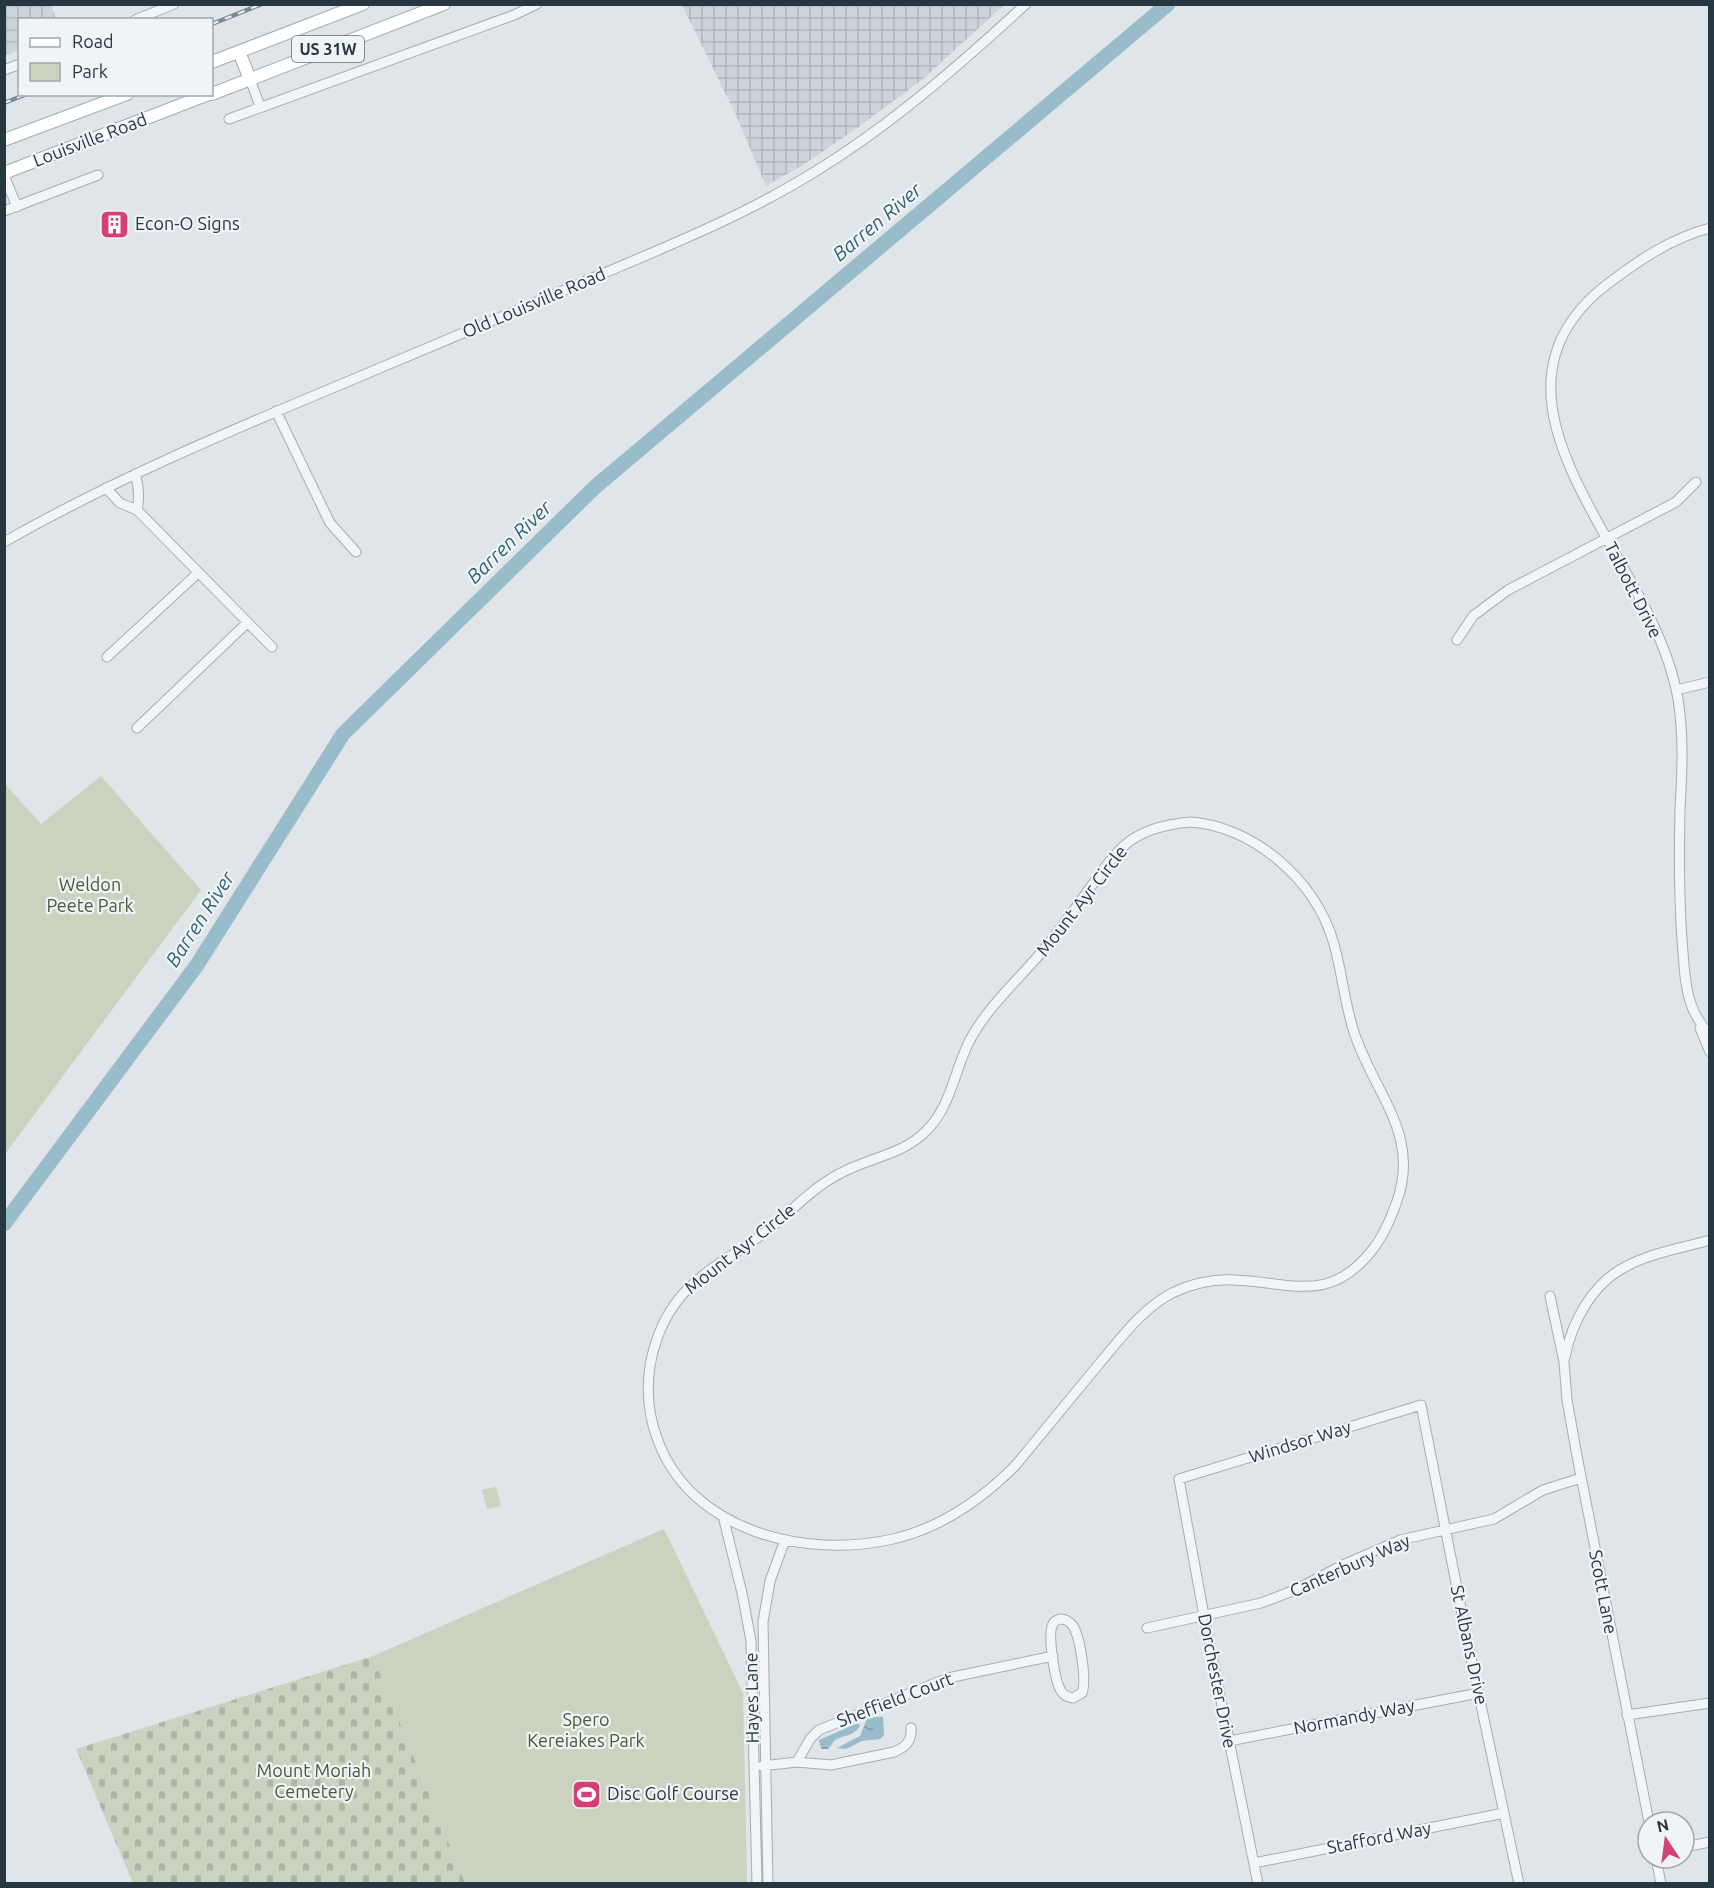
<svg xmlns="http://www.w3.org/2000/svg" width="1714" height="1888" font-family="Ubuntu,sans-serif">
<defs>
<pattern id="industrial-grid" width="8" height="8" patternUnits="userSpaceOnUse" patternTransform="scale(1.5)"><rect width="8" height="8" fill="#cdd5db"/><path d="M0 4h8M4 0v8" fill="none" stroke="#b0b7bd"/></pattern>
<pattern id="cemetery-stones" width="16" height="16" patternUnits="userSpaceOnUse" patternTransform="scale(1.5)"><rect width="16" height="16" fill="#c9d3c0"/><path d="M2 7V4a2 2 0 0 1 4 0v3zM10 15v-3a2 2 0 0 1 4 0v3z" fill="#adb6a6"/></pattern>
<pattern id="water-ripples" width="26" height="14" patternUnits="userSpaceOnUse" patternTransform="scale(1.5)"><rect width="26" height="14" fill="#99bccb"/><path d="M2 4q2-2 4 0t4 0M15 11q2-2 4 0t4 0" fill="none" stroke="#7d9aa6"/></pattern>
</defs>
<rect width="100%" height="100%" fill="#dfe5e9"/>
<path fill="url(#industrial-grid)" d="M 4,5 L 51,5 L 56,19 L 20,20 L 19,50 L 5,55 Z
M 682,5 L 1004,5 L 923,79 L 857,128 L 803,165 L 766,186 L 736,115 Z"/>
<path fill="url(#cemetery-stones)" d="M 373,1656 L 465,1883 L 133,1883 L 76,1749 Z"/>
<path fill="#c9d3c0" d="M 101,776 L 201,890 L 5,1154 L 5,784 L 41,824 Z
M 496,1487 L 501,1506 L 487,1509 L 482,1490 Z
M 664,1529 L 743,1693 L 747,1883 L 465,1883 L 373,1656 Z"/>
<path fill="url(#water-ripples)" d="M 876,1717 L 883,1717 L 884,1735 L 880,1739 L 862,1741 L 846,1749 L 837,1748 L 860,1736 L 867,1719 Z
M 858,1723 L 860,1726 C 852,1738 843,1734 834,1741 C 832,1744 830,1747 828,1749 L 821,1749 L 819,1740 Z"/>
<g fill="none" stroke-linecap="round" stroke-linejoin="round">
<path stroke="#99bccb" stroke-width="15" d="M 4,1224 L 197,965 L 343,734 L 595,487 L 1168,4"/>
<defs>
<path id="minor" d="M 135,20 L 174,4
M 4,70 L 20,64
M 250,79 L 260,106
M 229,119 L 514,15 L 537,4
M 4,175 L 17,207
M 4,211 L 98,175
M 1710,228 C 1671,238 1636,262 1605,286 C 1510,361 1559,454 1607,539 C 1635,588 1668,642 1678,699 C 1684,736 1682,773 1680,810 C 1679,853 1679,897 1682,940 C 1684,961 1684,984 1691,1004 C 1695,1016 1702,1026 1710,1036
M 276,411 L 330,523 L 356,552
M 135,474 C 139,487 140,497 137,510 L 272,647
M 106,488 L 120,503 L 137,510
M 4,542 C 113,480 227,432 342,384 C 420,351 497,319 574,286 C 648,254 726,224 796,183 C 881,134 954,70 1026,4
M 1457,640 L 1473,616 L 1508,590 L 1676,502 L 1696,482
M 107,657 L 198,573
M 1676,690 L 1710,682
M 137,728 L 247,623
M 1191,822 C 1254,827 1315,880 1333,941 C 1342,970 1344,1002 1354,1032 C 1373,1092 1421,1134 1397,1201 C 1391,1218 1384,1235 1373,1249 C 1330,1305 1291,1282 1234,1280 C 1213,1279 1191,1284 1172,1293 C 1142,1309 1121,1338 1099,1364 C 1071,1398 1043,1432 1015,1466 C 981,1500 941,1528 893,1539 C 806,1559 690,1532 657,1438 C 646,1408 645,1374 656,1342 C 676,1280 721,1266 768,1230 C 792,1211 812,1188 839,1174 C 867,1158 903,1155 926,1131 C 952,1106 954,1069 971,1038 C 991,1002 1024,975 1049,943 C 1064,924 1078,905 1092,885 C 1102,872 1112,856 1125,845 C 1143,829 1167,824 1191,822 Z
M 1700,1028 L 1710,1052
M 1550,1296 L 1564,1362 L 1567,1400 L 1577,1456 L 1649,1822
M 1565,1357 C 1572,1322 1592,1284 1625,1267 C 1650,1253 1682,1248 1710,1240
M 723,1516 L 742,1593 L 751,1641 L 757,1884
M 1060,1619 C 1066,1619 1069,1621 1073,1626 C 1080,1637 1087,1680 1082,1693 L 1073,1698 C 1068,1697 1064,1696 1061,1691 C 1055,1682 1047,1633 1053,1624 C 1055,1620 1056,1621 1060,1619 Z
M 1147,1628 L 1261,1603 L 1295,1590 L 1345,1564 L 1400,1540 L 1494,1519 L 1543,1490 L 1581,1478
M 1627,1715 L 1710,1703
M 1229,1741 L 1479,1693
M 797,1762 L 831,1765 L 894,1752 C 906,1747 912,1741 911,1728
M 762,1766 L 797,1762 L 810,1739 L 819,1730 L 948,1678 L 1053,1656
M 1684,1847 L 1710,1842
M 1656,1858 L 1661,1884
M 1254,1863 L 1504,1813
M 768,1884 L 763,1622 L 770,1581 L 785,1540
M 1258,1884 L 1204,1616 L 1179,1479 L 1421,1405 L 1467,1639 L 1519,1884"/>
<path id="major" d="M 239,52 L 250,79
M 212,62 L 363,4
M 212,94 L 444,4
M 4,140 L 127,94
M 4,173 L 209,94"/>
</defs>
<use href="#minor" stroke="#a4adb3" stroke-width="11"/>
<use href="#major" stroke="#9eadb5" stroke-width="14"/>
<use href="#minor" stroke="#f2f5f7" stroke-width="9"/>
<use href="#major" stroke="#fff" stroke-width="12"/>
<defs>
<path id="rail" d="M 212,24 L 262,4
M 4,103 L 27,94"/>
</defs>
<use href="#rail" stroke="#788993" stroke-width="4.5"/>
<use href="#rail" stroke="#eff4f7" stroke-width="2" stroke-dasharray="7" stroke-linecap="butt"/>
</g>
<defs>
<symbol id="building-square" viewBox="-11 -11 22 22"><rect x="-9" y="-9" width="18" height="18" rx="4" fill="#d43f77" stroke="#eff4f7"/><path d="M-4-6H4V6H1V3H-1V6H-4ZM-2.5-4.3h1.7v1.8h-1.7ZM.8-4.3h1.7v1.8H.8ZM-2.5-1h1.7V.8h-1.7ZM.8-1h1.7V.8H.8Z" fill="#fff"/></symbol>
<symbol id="stadium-square" viewBox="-11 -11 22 22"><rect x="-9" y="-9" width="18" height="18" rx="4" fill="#d43f77" stroke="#eff4f7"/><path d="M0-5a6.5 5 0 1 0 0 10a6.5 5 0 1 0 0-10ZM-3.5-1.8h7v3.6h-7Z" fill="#fff"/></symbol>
</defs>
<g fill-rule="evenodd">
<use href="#building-square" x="98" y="208" width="33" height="33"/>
<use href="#stadium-square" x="570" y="1778" width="33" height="33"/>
</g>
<g text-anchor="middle" stroke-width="4.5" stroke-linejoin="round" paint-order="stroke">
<rect fill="#eff4f7" stroke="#637078" stroke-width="1.5" x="292" y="36" width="72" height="26" rx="4.5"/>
<g font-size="16" font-weight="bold" fill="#273741">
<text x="328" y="55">US 31W</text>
</g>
<g font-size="18" fill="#273741" stroke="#eff4f7">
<text transform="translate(90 140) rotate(-21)" y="6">Louisville Road</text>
<text transform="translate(534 303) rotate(-23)" y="6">Old Louisville Road</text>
<text transform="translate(1633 590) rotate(63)" y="6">Talbott Drive</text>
<text transform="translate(1082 901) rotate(-52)" y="6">Mount Ayr Circle</text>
<text transform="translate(740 1249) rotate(-38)" y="6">Mount Ayr Circle</text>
<text transform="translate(1300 1442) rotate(-17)" y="6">Windsor Way</text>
<text transform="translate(1350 1566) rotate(-24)" y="6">Canterbury Way</text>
<text transform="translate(1603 1592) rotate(79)" y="6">Scott Lane</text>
<text transform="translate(1469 1645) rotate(78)" y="6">St Albans Drive</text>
<text transform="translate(1217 1681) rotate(79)" y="6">Dorchester Drive</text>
<text transform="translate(752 1698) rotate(-91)" y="6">Hayes Lane</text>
<text transform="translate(895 1700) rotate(-21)" y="6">Sheffield Court</text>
<text transform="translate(1354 1717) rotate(-11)" y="6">Normandy Way</text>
<text transform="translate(1379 1838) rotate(-11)" y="6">Stafford Way</text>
</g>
<g font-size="18" fill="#273741" stroke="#eff4f7" text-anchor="start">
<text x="135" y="230">Econ-O Signs</text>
<text x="607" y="1800">Disc Golf Course</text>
</g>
<g font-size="18" fill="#455d34" stroke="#eff4f7">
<text x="90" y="891">Weldon<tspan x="90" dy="21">Peete Park</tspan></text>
<text x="586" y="1726">Spero<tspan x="586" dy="21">Kereiakes Park</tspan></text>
<text x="314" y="1777">Mount Moriah<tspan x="314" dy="21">Cemetery</tspan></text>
</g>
<g font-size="20" font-style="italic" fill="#306077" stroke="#eff4f7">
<text transform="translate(877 222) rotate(-40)" y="7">Barren River</text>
<text transform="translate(509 542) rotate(-44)" y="7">Barren River</text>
<text transform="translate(200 919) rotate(-57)" y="7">Barren River</text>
</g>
</g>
<rect width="1714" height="1888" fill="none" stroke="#273741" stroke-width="12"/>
<rect x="18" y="18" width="195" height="78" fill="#eff4f7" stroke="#9fa8ae" stroke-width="1.5"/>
<rect x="30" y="38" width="30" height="9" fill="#ffffff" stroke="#9fa8ae" stroke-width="1.5"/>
<text x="72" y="48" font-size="18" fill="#273741">Road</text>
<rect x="30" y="63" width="30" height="18" fill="#c9d3c0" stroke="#9fa8ae" stroke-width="1.5"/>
<text x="72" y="78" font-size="18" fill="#273741">Park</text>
<g transform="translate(1666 1840) rotate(347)"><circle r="28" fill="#eff4f7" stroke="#9fa8ae" stroke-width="1.5"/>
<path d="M0-4.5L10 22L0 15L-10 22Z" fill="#d43f77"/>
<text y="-9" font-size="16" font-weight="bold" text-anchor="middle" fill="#273741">N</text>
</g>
</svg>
